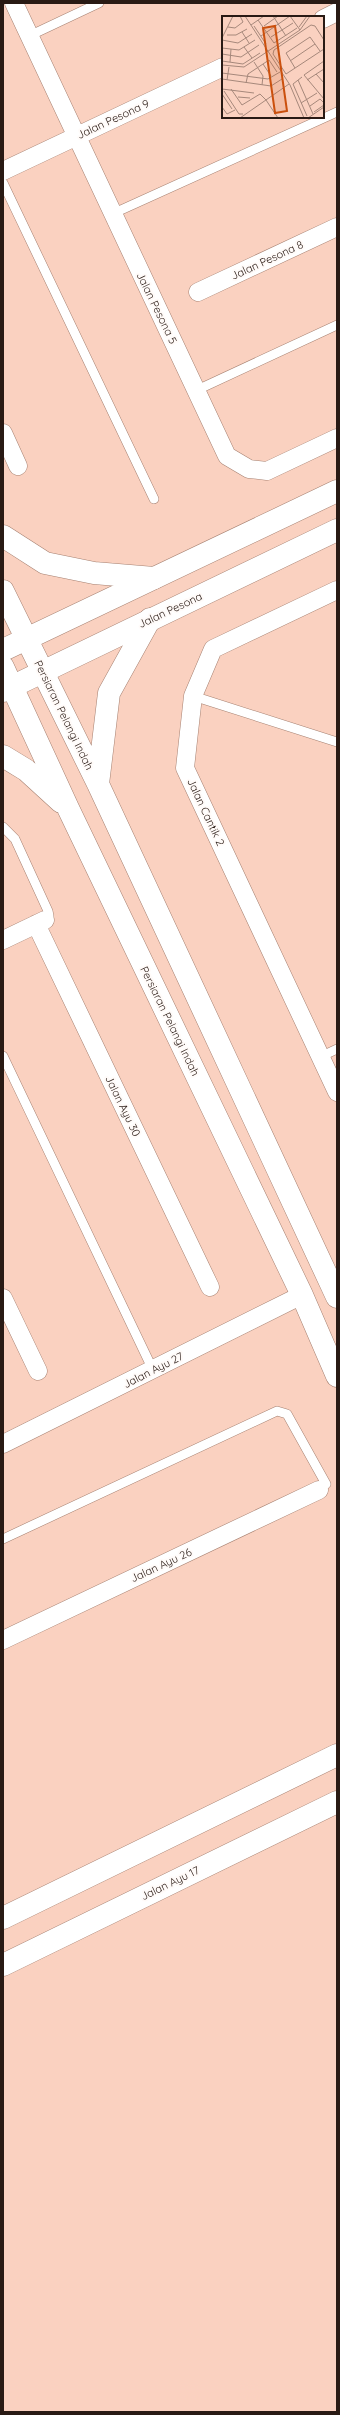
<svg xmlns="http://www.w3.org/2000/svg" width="340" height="2415" font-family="Quicksand,sans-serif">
<rect width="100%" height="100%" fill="#fad1c0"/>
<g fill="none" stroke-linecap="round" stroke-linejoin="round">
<defs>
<path id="service" d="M 29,36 L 99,3
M 3,183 L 154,499
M 112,214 L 337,112
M 197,390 L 337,325
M 193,696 L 337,742
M 3,827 L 15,839 L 48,911 L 49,916 L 45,920
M 3,1056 L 153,1370
M 320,1057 L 337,1049
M 3,1539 L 277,1411 L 287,1414 L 321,1475 L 326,1484 L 319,1490"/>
<path id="minor" d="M 14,3 L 227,456 L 249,469 L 267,471 L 337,438
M 323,19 L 337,12
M 3,171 L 223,67
M 198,292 L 337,227
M 3,433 L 18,466
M 337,590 L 213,649 L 193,696 L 185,768 L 337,1092
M 36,924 L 210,1287
M 3,940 L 45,920
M 3,1298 L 38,1371
M 3,1444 L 302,1295
M 3,1640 L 319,1490"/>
<path id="tertiary" d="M 3,650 L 337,491
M 3,691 L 337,530
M 3,1918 L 337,1755
M 3,1965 L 337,1802"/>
<path id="secondary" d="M 3,536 L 45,563 L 94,573 L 154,578
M 3,591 L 98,784 L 337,1297
M 3,667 L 68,808 L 302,1295 L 337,1376
M 3,756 L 26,770 L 61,802
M 98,784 L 109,693 L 150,619"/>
</defs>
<use href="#service" stroke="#a68171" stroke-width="10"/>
<use href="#minor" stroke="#a68171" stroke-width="19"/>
<use href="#tertiary" stroke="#a68171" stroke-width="23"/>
<use href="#secondary" stroke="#a68171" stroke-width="23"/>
<use href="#service" stroke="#fff" stroke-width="9"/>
<use href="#minor" stroke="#fff" stroke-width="18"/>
<use href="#tertiary" stroke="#fff" stroke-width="22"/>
<use href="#secondary" stroke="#fff" stroke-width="22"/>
</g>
<g text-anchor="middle" stroke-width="4" stroke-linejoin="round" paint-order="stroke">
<g font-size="11" fill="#291a14" stroke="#fffbf9">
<text transform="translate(113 119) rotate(-25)" y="4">Jalan Pesona 9</text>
<text transform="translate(267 260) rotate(-25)" y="4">Jalan Pesona 8</text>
<text transform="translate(157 308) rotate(64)" y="4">Jalan Pesona 5</text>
<text transform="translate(170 610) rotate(-25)" y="4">Jalan Pesona</text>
<text transform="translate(64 715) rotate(64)" y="4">Persiaran Pelangi Indah</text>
<text transform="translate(206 812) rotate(65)" y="4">Jalan Cantik 2</text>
<text transform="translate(170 1021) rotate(64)" y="4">Persiaran Pelangi Indah</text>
<text transform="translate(123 1106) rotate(64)" y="4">Jalan Ayu 30</text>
<text transform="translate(153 1370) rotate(-27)" y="4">Jalan Ayu 27</text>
<text transform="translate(161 1565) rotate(-25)" y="4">Jalan Ayu 26</text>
<text transform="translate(170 1883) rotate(-26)" y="4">Jalan Ayu 17</text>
</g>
</g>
<g transform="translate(222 16)">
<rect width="102" height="102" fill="#fad1c0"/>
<path fill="none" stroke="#a6887b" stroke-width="1" d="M 23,0 L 68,69 L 82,102M 51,0 L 64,20M 68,0 L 78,14M 36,4 L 52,27 L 75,12M 29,9 L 42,0M 32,10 L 44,28M 42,10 L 56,0M 6,11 L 13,12 L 21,6 L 18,0M 77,11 L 85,0M 20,16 L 27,27M 5,19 L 14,19 L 25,13M 39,20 L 68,0M 49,21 L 71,7M 0,22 L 11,0M 0,24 L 16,27 L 30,18M 22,31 L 30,42M 0,32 L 17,34 L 33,24M 0,38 L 19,41 L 37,29M 47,44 L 55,56M 0,45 L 21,48 L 38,37M 68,45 L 93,28M 102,45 L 82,59 L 102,83M 8,46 L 9,33M 32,46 L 41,60 L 40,69M 41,48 L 49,60M 0,49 L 22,51 L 78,14 L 88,0M 73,52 L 64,37 L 88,21 L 98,35M 0,57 L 46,63 L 58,56M 64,58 L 51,38 L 52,34 L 89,9 L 93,10 L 102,24M 64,58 L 102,33M 94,58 L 102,67M 80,61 L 71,68 L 85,100M 0,63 L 49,70 L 60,63M 5,64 L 7,51M 76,64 L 91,98M 85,64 L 102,53M 24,67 L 26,58 L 47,44M 0,73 L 32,77M 9,73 L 20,89 L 38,78 L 44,84M 2,75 L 17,98 L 21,98M 0,78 L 10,93M 16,81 L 28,82M 44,84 L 56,102M 79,87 L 95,77M 88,90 L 98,83 L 102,87M 0,91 L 5,98 L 13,94M 92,96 L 102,89M 18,102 L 67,68M 86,102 L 102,91"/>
<path fill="#cb500d" fill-opacity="0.15" stroke="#cb500d" stroke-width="2" d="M 53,10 L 65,95 L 53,97 L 41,12 Z"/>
<rect width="102" height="102" fill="none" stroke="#291a14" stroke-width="2"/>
</g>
<rect width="340" height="2415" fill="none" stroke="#291a14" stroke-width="8"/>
</svg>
